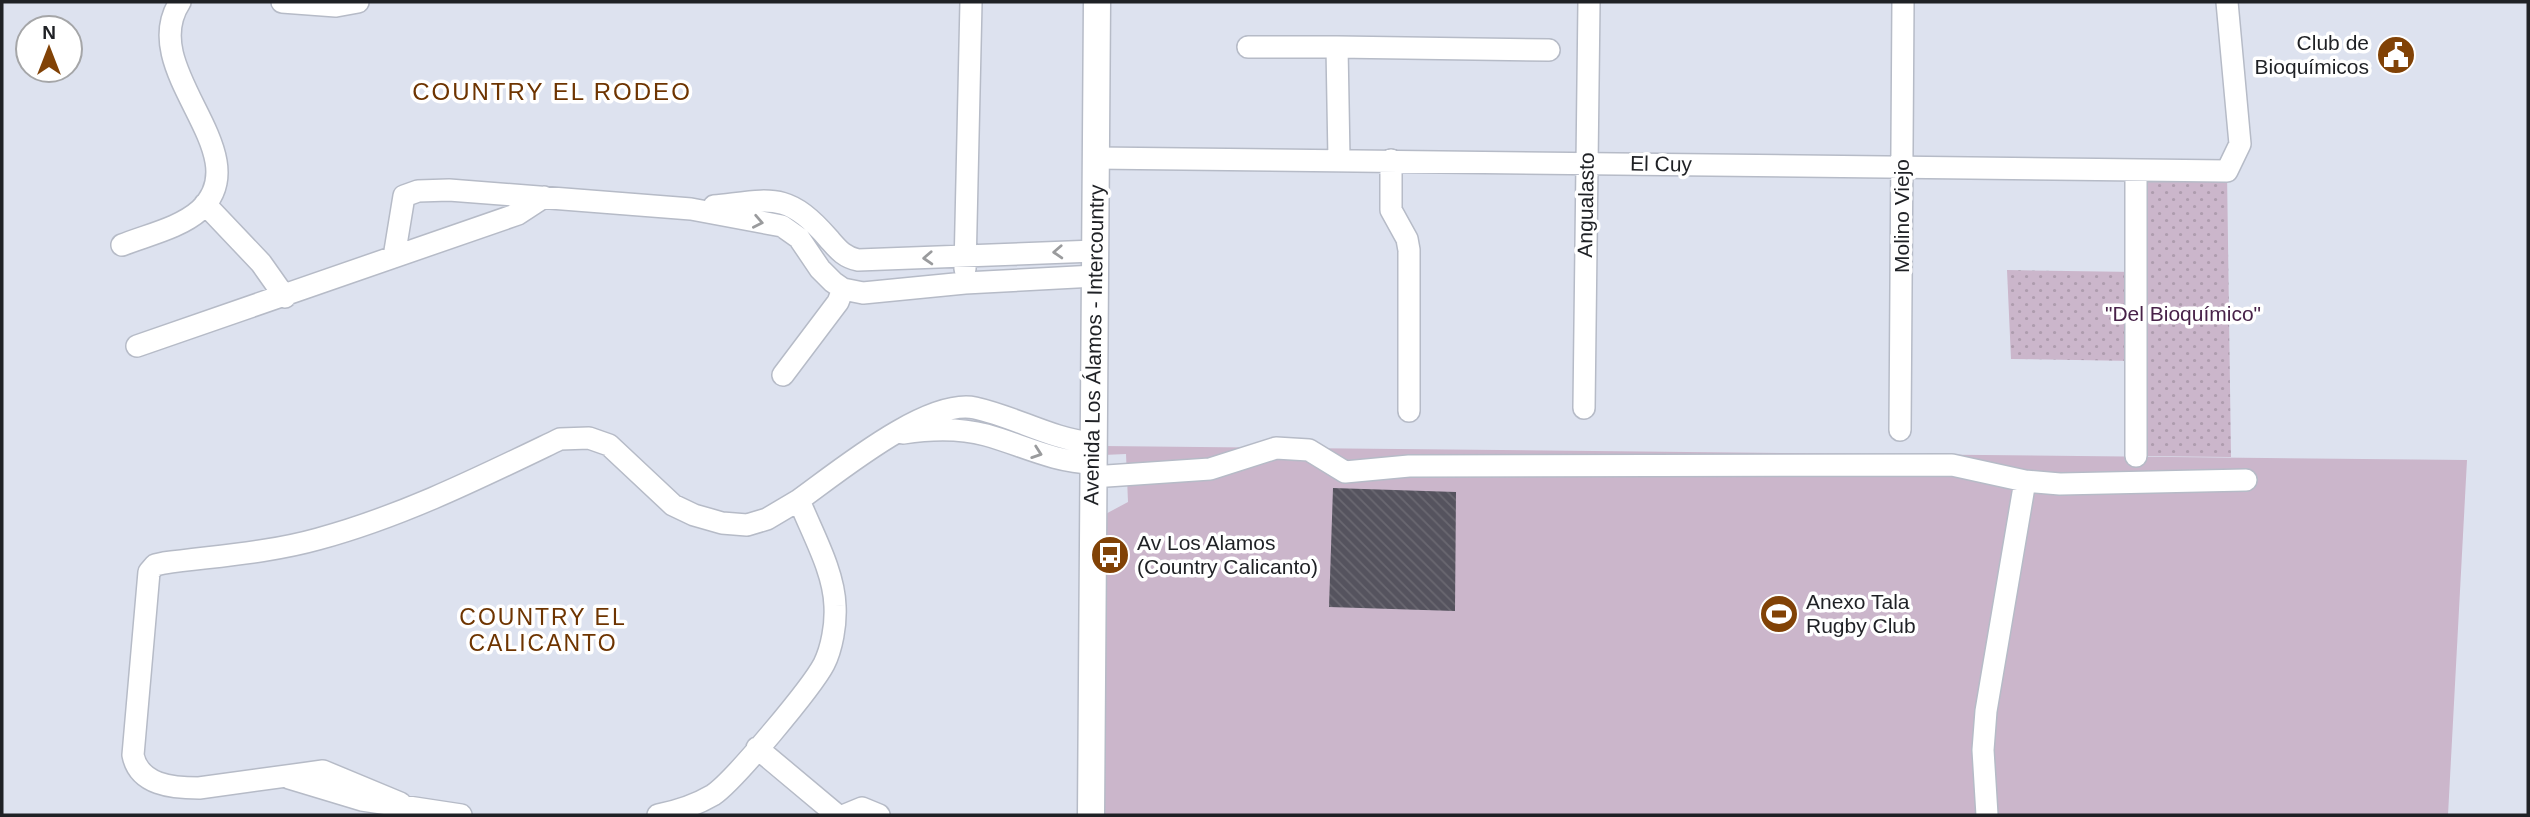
<svg xmlns="http://www.w3.org/2000/svg" width="2530" height="817" font-family="Arial,sans-serif">
<defs>
<pattern id="park-dots" width="8" height="8" patternUnits="userSpaceOnUse" patternTransform="scale(1.75)"><rect width="8" height="8" fill="#cbb6cb"/><path d="M2 2h.1M6 6h.1" fill="none" stroke="#ae9cae" stroke-width="1.8" stroke-linecap="round"/></pattern>
<pattern id="building-back-hatch" width="6" height="6" patternUnits="userSpaceOnUse" patternTransform="scale(1.75)"><rect width="6" height="6" fill="#55535e"/><path d="M-1 5l2 2M0 0l6 6M5-1l2 2" fill="none" stroke="#6a6871"/></pattern>
</defs>
<rect width="100%" height="100%" fill="#dde2ef"/>
<path fill="#cbb6cb" d="M 1103,446 L 2467,460 L 2448,815 L 1100,815 L 1100,517 L 1128,502 L 1126,454 L 1103,455 Z"/>
<path fill="url(#park-dots)" d="M 2136,170 L 2227,171 L 2231,457 L 2136,456 L 2136,361 L 2011,359 L 2007,270 L 2136,272 Z"/>
<path fill="url(#building-back-hatch)" d="M 1333,488 L 1456,492 L 1455,611 L 1329,607 Z"/>
<g fill="none" stroke-linecap="round" stroke-linejoin="round">
<defs>
<path id="minor" d="M 282,2 L 336,6 L 358,2
M 1248,47 L 1337,47
M 1095,158 L 2227,171 L 2240,144 L 2227,2
M 1339,159 L 1337,47 L 1549,50
M 1391,160 L 1391,210 L 1407,239 L 1409,250 L 1409,411
M 2136,170 L 2136,456
M 205,204 L 261,263 L 285,297
M 714,206 C 771,200 787,191 828,238 C 837,248 843,257 858,260 L 1095,251
M 122,245 C 147,235 180,228 200,210 C 261,153 135,70 180,2
M 394,257 L 404,196 L 418,191 L 449,190 L 691,209 L 782,226 L 799,238 L 820,269 L 833,282 L 843,289 L 863,293 L 965,283 L 1095,276
M 965,269 L 971,2
M 137,346 L 518,214 L 544,197
M 783,375 L 838,302 L 843,289
M 1584,408 L 1589,2
M 1900,430 L 1903,2
M 903,433 C 929,429 960,428 986,435 C 1022,445 1054,462 1092,463
M 1092,477 L 1210,469 L 1276,448 L 1309,450 L 1345,472 L 1409,466 L 1952,465 L 2025,481 L 2060,484 L 2246,480
M 757,748 L 837,815
M 289,778 L 362,800 L 461,815
M 400,803 L 323,771 L 199,788 C 172,788 139,785 133,755 L 149,572 L 155,565 L 164,563 C 215,556 268,553 318,539 C 403,516 481,477 560,439 L 589,438 L 609,445 L 673,505 L 694,515 L 722,523 L 747,525 L 767,519 L 799,500
M 658,815 C 678,811 696,805 713,795 C 734,781 812,687 824,664 C 832,648 836,624 835,606 C 834,571 812,533 799,500 C 838,472 928,398 975,408 C 1016,417 1051,439 1092,443
M 845,815 L 862,808 L 879,815
M 1987,815 L 1983,750 L 1986,711 L 2025,481"/>
<path id="major" d="M 1091,815 L 1097,2"/>
</defs>
<use href="#minor" stroke="#b6bbc7" stroke-width="24"/>
<use href="#major" stroke="#b6bbc7" stroke-width="29"/>
<use href="#minor" stroke="#fff" stroke-width="21"/>
<use href="#major" stroke="#fff" stroke-width="26"/>
</g>
<defs><path id="oneway-chevron" d="M-2-3.5L2.5 0L-2 3.5" fill="none" stroke-width="1.6" stroke-linecap="round" stroke-linejoin="round" transform="scale(1.75)"/></defs>
<g stroke="#9a9b9d">
<use href="#oneway-chevron" transform="translate(758 222) rotate(11)"/>
<use href="#oneway-chevron" transform="translate(1058 252) rotate(177)"/>
<use href="#oneway-chevron" transform="translate(928 258) rotate(177)"/>
<use href="#oneway-chevron" transform="translate(1037 453) rotate(19)"/>
</g>
<defs>
<symbol id="civic-disc" viewBox="-11 -11 22 22"><circle r="9.5" fill="#814206" stroke="#fff"/><path d="M-.6-6.5H3V-4.5H.6V-3L4-1V1h2V6H-6V1h2V-1L-.6-3ZM-1.2 2.5V6h2.4V2.5Z" fill="#fff"/></symbol>
<symbol id="bus-disc" viewBox="-11 -11 22 22"><circle r="9.5" fill="#814206" stroke="#fff"/><path d="M-5-6H5V4H4V6H2V4H-2V6H-4V4H-5ZM-3.5-4V0h7V-4ZM-3.5 1.2v1.5H-2V1.2ZM2 1.2v1.5H3.5V1.2Z" fill="#fff"/></symbol>
<symbol id="stadium-disc" viewBox="-11 -11 22 22"><circle r="9.5" fill="#814206" stroke="#fff"/><path d="M0-5a6.5 5 0 1 0 0 10a6.5 5 0 1 0 0-10ZM-3.5-1.8h7v3.6h-7Z" fill="#fff"/></symbol>
</defs>
<g fill-rule="evenodd">
<use href="#civic-disc" x="2374" y="33" width="44" height="44"/>
<use href="#bus-disc" x="1088" y="533" width="44" height="44"/>
<use href="#stadium-disc" x="1757" y="592" width="44" height="44"/>
</g>
<g text-anchor="middle" stroke-width="7" stroke-linejoin="round" paint-order="stroke">
<g font-size="21" fill="#1f2125" stroke="#fff" text-anchor="start">
<text x="2369" y="50" text-anchor="end">Club de<tspan x="2369" dy="24">Bioquímicos</tspan></text>
<text x="1137" y="550">Av Los Alamos<tspan x="1137" dy="24">(Country Calicanto)</tspan></text>
<text x="1806" y="609">Anexo Tala<tspan x="1806" dy="24">Rugby Club</tspan></text>
</g>
<g font-size="21" fill="#1f2125" stroke="#fff">
<text transform="translate(1661 164) rotate(1)" y="7">El Cuy</text>
<text transform="translate(1586 205) rotate(-89)" y="7">Angualasto</text>
<text transform="translate(1902 216) rotate(-90)" y="7">Molino Viejo</text>
<text transform="translate(1094 345) rotate(-89)" y="7">Avenida Los Álamos - Intercountry</text>
</g>
<g font-size="21" fill="#482249" stroke="#fff">
<text x="2183" y="321">"Del Bioquímico"</text>
</g>
<g font-size="23" letter-spacing="2" fill="#6e3400" stroke="#fff">
<text x="543" y="625">COUNTRY EL<tspan x="543" dy="26">CALICANTO</tspan></text>
</g>
<g font-size="24" letter-spacing="2" fill="#6e3400" stroke="#fff">
<text x="552" y="100">COUNTRY EL RODEO</text>
</g>
</g>
<rect width="2530" height="817" fill="none" stroke="#1f2125" stroke-width="7"/>
<g transform="translate(49 49)"><circle r="33" fill="#ffffff" stroke="#a5a6a8" stroke-width="2"/>
<path d="M0-5L12 26L0 18L-12 26Z" fill="#814206"/>
<text y="-10" font-size="19" font-weight="bold" text-anchor="middle" fill="#1f2125">N</text>
</g>
</svg>
